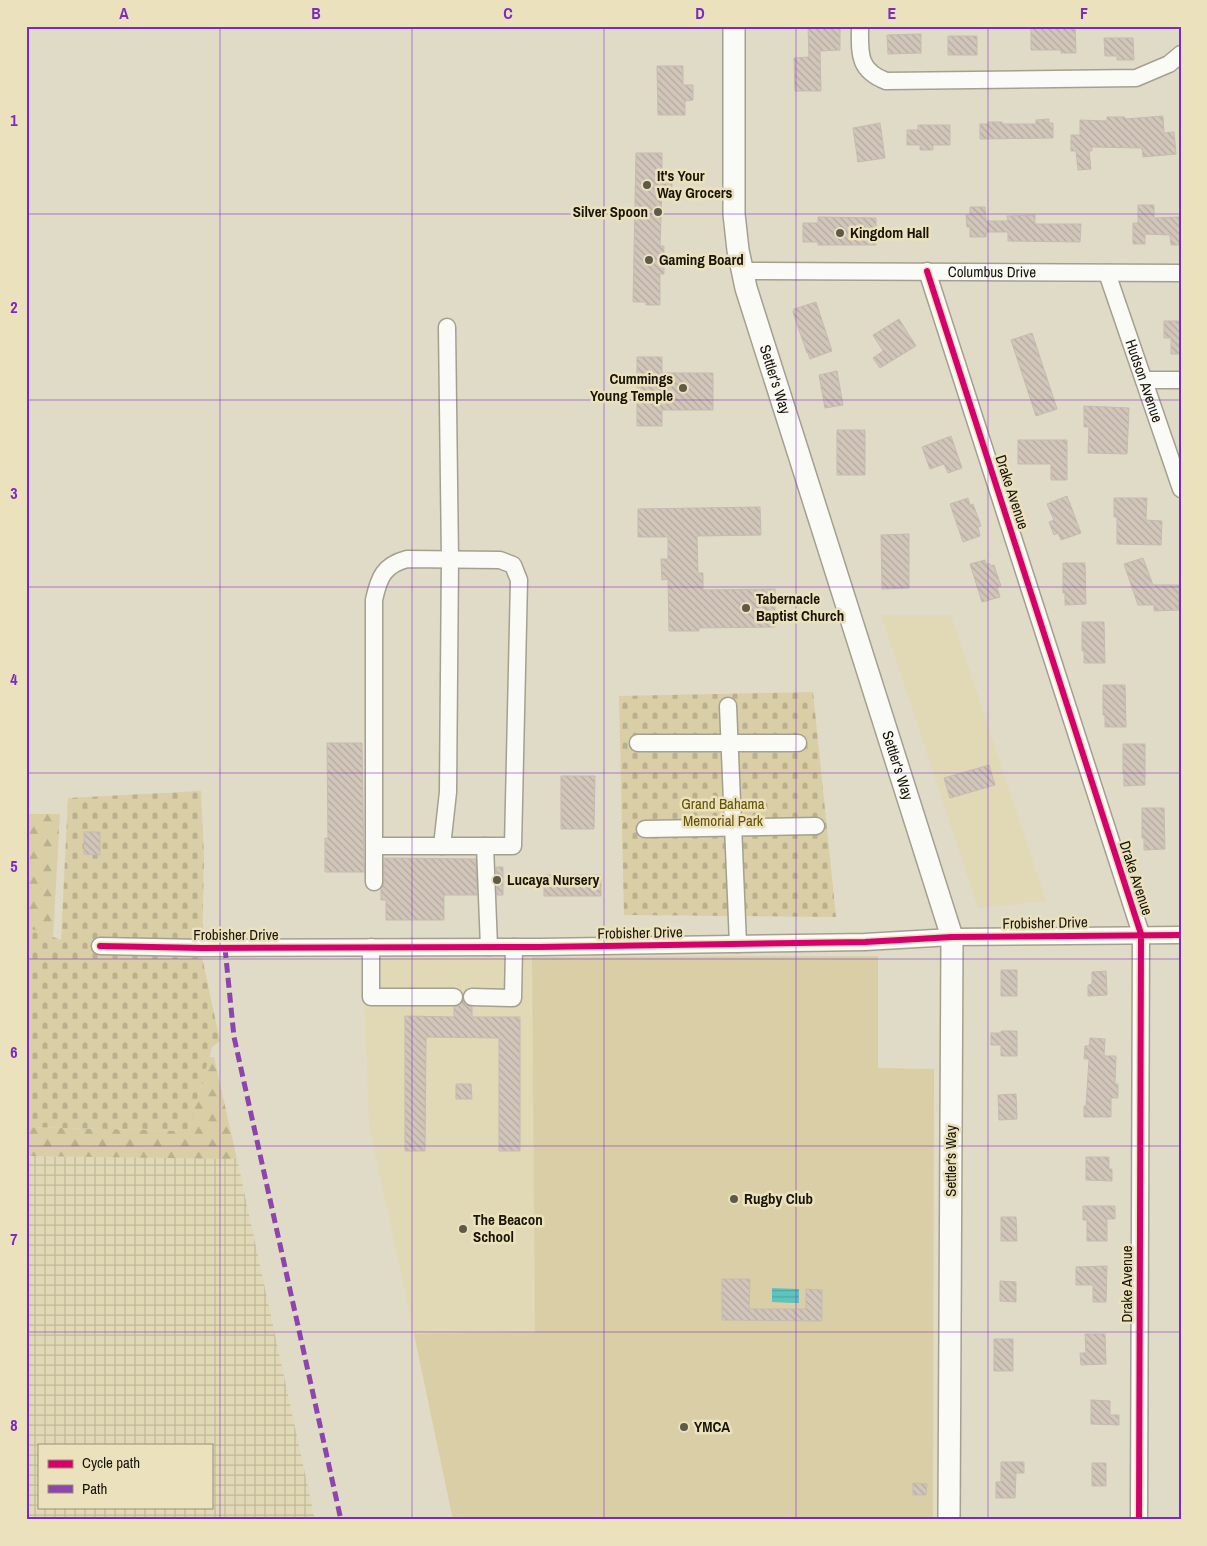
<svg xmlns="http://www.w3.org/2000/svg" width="1207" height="1546" font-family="'Archivo Narrow',sans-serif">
<defs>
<pattern id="industrial-grid" width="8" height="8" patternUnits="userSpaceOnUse" patternTransform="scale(1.25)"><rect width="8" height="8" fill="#e1d8b6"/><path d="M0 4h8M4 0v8" fill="none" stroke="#c0b89b"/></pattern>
<pattern id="forest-firs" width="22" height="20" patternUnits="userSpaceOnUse" patternTransform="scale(1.25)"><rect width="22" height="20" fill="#d9cea6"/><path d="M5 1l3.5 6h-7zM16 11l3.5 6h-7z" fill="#bab08d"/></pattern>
<pattern id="cemetery-stones" width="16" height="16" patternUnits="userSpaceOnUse" patternTransform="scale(1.25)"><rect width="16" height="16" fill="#d9cea6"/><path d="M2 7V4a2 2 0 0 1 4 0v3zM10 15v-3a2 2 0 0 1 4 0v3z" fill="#bab08d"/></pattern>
<pattern id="water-rules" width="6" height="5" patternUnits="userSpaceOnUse" patternTransform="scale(1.25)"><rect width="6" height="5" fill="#5bc5c0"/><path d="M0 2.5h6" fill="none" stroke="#4ea8a4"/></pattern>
<pattern id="building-back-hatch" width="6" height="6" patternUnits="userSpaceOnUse" patternTransform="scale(1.25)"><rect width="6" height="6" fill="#d2c6ba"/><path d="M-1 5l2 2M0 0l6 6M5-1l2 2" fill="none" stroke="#b4a99e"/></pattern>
</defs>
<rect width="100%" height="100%" fill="#e0dbc6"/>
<path fill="url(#industrial-grid)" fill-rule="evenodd" d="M 26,1156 L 237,1159 L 315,1520 L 26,1520 ZM 39,1445 L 211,1445 L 211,1507 L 39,1507 Z"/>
<path fill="#e1d8b6" d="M 881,615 L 951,615 L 1046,901 L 978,908 Z
M 363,955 L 532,955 L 535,1332 L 414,1334 L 369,1126 Z"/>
<path fill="#d9cea6" d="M 878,956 L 878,1068 L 934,1069 L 933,1520 L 453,1520 L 414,1334 L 535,1332 L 532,957 Z"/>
<path fill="url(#forest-firs)" d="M 26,814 L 60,814 L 53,937 L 26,927 Z
M 209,1057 L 214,1057 L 237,1159 L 26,1156 L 26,1127 L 188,1131 Z"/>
<path fill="url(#cemetery-stones)" d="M 813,692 L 836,917 L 624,915 L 619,696 Z
M 201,791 L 204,857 L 202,957 L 220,1041 L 212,1047 L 188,1131 L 26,1127 L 26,927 L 61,940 L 68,798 Z"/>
<path fill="url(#water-rules)" d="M 772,1288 L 799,1289 L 799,1303 L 772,1302 Z"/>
<path fill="url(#building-back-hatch)" stroke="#c5bbb1" d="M 808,26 L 840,26 L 840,50 L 820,51 L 821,91 L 795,91 L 794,58 L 809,57 Z
M 1031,26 L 1075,26 L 1076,53 L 1061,53 L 1061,50 L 1031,50 Z
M 921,34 L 921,53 L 888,54 L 887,35 Z
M 948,36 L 977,36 L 977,55 L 948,55 Z
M 1104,38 L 1133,38 L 1134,60 L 1117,60 L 1117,56 L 1105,56 Z
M 657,66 L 683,66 L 683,85 L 693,85 L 693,100 L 685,101 L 685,115 L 658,115 Z
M 1163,116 L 1164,133 L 1174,132 L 1176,154 L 1143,157 L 1142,148 L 1092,147 L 1092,151 L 1089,151 L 1091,169 L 1078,170 L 1076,151 L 1071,151 L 1071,135 L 1080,135 L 1080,120 L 1107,121 L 1107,117 L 1125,117 L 1125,119 Z
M 1049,119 L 1049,123 L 1053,123 L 1053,138 L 980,139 L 980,124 L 988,124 L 988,122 L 1002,122 L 1002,124 L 1036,124 L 1036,120 Z
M 880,123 L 885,158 L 858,162 L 853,128 Z
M 918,125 L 950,125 L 950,145 L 933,145 L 933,150 L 920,150 L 920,145 L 907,145 L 907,130 L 918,130 Z
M 636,153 L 662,153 L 662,179 L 672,179 L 672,192 L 662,192 L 660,246 L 664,246 L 664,274 L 660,274 L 660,305 L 646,305 L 646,302 L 633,302 Z
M 1138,205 L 1154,205 L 1154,218 L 1181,217 L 1181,245 L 1171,245 L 1170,235 L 1145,234 L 1145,244 L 1133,244 L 1133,223 L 1138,223 Z
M 970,207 L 985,207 L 986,221 L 1008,221 L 1007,216 L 1035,215 L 1035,224 L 1081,224 L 1080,242 L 1008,241 L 1008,232 L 986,232 L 986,237 L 970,237 L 970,227 L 967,227 L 966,215 L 970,215 Z
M 818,217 L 876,218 L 876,245 L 818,245 L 818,242 L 803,242 L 803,223 L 818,223 Z
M 816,302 L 832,351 L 810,359 L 808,353 L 807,353 L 793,312 L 794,309 Z
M 899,319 L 916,346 L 880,368 L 873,358 L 883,351 L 873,335 Z
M 1164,321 L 1181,321 L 1181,354 L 1171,354 L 1171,338 L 1164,338 Z
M 1032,333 L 1057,409 L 1036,416 L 1011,340 Z
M 637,357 L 662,357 L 662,373 L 713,373 L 713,410 L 662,410 L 662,426 L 637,426 Z
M 837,371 L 843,405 L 825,408 L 819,375 Z
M 1084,406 L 1129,408 L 1127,454 L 1088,453 L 1089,427 L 1084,427 Z
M 837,430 L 865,430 L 865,475 L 837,475 Z
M 951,436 L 962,468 L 948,473 L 944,464 L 930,469 L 922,447 Z
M 1018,440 L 1067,440 L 1067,480 L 1051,480 L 1051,464 L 1018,464 Z
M 1067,496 L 1081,533 L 1061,540 L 1058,533 L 1054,535 L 1049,522 L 1054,520 L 1047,504 Z
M 968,498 L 970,505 L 973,504 L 981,526 L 978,527 L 980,536 L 963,542 L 950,504 Z
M 1114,498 L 1147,498 L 1146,520 L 1162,521 L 1161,545 L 1117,544 L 1117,517 L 1114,517 Z
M 760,507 L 761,535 L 697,536 L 698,573 L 703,573 L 703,590 L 775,589 L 775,627 L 699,628 L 699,631 L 669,631 L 668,579 L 662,580 L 661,559 L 668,559 L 668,537 L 638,537 L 638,509 Z
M 909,534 L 909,588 L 882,589 L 881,535 Z
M 1143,558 L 1153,585 L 1179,585 L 1179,610 L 1154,611 L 1154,605 L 1138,605 L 1124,564 Z
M 985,560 L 986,564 L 990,564 L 991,566 L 994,565 L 1001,586 L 997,587 L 1000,597 L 982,602 L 970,564 Z
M 1063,563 L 1085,563 L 1086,604 L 1065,605 L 1065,593 L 1063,593 Z
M 1082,622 L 1104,622 L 1105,663 L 1084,663 L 1084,651 L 1082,651 Z
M 1103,685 L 1125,685 L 1126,727 L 1105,727 L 1105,715 L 1103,715 Z
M 327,743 L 362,743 L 364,872 L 325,872 L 325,838 L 328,838 Z
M 1123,744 L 1145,744 L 1145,785 L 1124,786 L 1124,774 L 1123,774 Z
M 989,765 L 995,785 L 950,798 L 944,778 Z
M 561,776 L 595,776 L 594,829 L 561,829 Z
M 1142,808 L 1164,808 L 1165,849 L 1144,850 L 1144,838 L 1142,838 Z
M 84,832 L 100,832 L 100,855 L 84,854 Z
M 384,858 L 476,859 L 477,895 L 444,895 L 444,920 L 386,920 L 386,900 L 381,900 L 381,889 L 384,882 Z
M 496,867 L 503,867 L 503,895 L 497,895 Z
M 544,875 L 601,875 L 601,896 L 544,896 Z
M 1001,970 L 1017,970 L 1017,996 L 1001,996 Z
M 1106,971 L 1107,995 L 1088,996 L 1088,985 L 1092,984 L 1092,972 Z
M 463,1001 L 466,1005 L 472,1007 L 472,1017 L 520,1017 L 520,1151 L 499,1151 L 499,1038 L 426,1037 L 425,1151 L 405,1151 L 405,1016 L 454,1017 L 454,1007 L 459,1005 Z
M 1001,1031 L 1017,1031 L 1017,1056 L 1001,1056 L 1001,1045 L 991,1045 L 991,1033 L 1001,1033 Z
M 1090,1038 L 1105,1039 L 1104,1056 L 1116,1056 L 1115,1084 L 1118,1084 L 1118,1098 L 1111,1098 L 1111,1117 L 1084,1117 L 1084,1106 L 1086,1106 L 1089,1059 L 1084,1059 L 1085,1046 L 1089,1046 Z
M 456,1084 L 471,1084 L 472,1099 L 456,1099 Z
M 1016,1094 L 1017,1119 L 999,1120 L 998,1095 Z
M 1086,1157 L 1109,1157 L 1109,1169 L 1112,1169 L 1112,1181 L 1086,1180 Z
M 1083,1206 L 1115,1206 L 1115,1219 L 1107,1219 L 1107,1241 L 1087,1241 L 1087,1220 L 1083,1220 Z
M 1001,1217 L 1016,1217 L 1017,1241 L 1001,1241 Z
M 1107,1266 L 1106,1302 L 1093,1302 L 1093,1285 L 1076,1285 L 1076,1267 Z
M 722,1279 L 750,1279 L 749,1309 L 806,1309 L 806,1289 L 822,1290 L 822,1321 L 722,1320 Z
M 1000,1281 L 1016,1282 L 1016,1302 L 1000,1301 Z
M 1085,1334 L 1105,1334 L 1106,1364 L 1081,1365 L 1080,1353 L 1086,1353 Z
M 994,1339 L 1013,1339 L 1013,1371 L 994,1371 Z
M 1091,1400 L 1110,1401 L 1110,1415 L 1119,1415 L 1119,1425 L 1091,1424 Z
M 1001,1462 L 1024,1462 L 1024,1473 L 1016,1473 L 1015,1498 L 996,1498 L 996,1482 L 1001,1482 Z
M 1092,1463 L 1106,1463 L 1106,1486 L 1092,1486 Z
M 913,1483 L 927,1484 L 926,1495 L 913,1495 Z"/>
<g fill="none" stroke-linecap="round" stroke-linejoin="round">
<defs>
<g id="minor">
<path d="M 860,26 C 860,52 857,70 886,81 L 1136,78 L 1169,64 L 1181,54"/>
<path id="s1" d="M 743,271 L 1181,273"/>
<path d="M 927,271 L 1141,934 L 1139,1520"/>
<path id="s2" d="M 1107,273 L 1181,489"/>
<path d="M 1145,380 L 1181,380"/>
<path d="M 728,706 L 738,944"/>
<path d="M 638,743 L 798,743"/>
<path d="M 645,829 L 816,826"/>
<path d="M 374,846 L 513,846 L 519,580 L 513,565 L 500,560 L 407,559 C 384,565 379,577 374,600 L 374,882"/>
<path d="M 442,846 L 448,792 L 450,559 L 447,327"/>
<path d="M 485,846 L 489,947"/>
<path d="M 100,946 L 202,948 L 540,947 L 865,942 L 952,937 L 1181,935"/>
<path d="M 371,947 L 371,997 L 454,997"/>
<path d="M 472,997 L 513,998 L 514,947"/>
</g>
<g id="major">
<path id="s3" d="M 734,26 L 734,214 L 738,250 L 746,288 L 952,937 L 949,1520"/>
</g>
</defs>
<use href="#minor" stroke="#a4a090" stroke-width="19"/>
<use href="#major" stroke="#a4a090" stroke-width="24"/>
<use href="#minor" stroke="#fafaf6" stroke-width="16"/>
<use href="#major" stroke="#fafaf6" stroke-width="21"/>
<path stroke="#8e44ad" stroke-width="5" stroke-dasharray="10 5" stroke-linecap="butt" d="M 225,948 L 234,1037 L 341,1520"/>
<defs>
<path id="cycleway" d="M 927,271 L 1141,934 L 1139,1520
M 100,946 L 202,948 L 540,947 L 865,942 L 952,937 L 1181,935"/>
</defs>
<use href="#cycleway" stroke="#ebe1bc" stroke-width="9"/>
<use href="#cycleway" stroke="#d6006c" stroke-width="6"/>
</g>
<path fill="none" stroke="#7b2cbf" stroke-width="1" stroke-opacity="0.55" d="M 220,26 L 220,1520M 412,26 L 412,1520M 604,26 L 604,1520M 796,26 L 796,1520M 988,26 L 988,1520M 26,214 L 1181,214M 26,400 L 1181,400M 26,587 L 1181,587M 26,773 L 1181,773M 26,959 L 1181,959M 26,1146 L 1181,1146M 26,1332 L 1181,1332"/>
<g fill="#5e5a4a" stroke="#ebe1bc" stroke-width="2">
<circle cx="647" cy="185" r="5"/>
<circle cx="658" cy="212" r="5"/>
<circle cx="840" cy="233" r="5"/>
<circle cx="649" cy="260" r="5"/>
<circle cx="683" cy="388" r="5"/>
<circle cx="746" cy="608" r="5"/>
<circle cx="497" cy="880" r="5"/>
<circle cx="734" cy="1199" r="5"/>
<circle cx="463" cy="1229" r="5"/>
<circle cx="684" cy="1427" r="5"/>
</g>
<g text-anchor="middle" stroke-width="5" stroke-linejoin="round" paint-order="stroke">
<g font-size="15" font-weight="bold" fill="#181407" stroke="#ebe1bc" text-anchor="start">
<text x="657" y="181">It's Your<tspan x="657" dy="17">Way Grocers</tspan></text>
<text x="648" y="217" text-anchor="end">Silver Spoon</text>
<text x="850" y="238">Kingdom Hall</text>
<text x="659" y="265">Gaming Board</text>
<text x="673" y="384" text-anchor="end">Cummings<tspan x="673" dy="17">Young Temple</tspan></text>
<text x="756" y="604">Tabernacle<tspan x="756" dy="17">Baptist Church</tspan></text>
<text x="507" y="885">Lucaya Nursery</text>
<text x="744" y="1204">Rugby Club</text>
<text x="473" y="1225">The Beacon<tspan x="473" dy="17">School</tspan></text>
<text x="694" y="1432">YMCA</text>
</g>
<g font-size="15" fill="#181407" stroke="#ebe1bc">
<text dy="5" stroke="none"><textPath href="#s1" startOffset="249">Columbus Drive</textPath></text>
<text dy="5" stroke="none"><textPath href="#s3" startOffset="359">Settler's Way</textPath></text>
<text dy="5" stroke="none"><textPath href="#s2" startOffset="114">Hudson Avenue</textPath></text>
<text transform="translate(1012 492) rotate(72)" y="5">Drake Avenue</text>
<text dy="5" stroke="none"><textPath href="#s3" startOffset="764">Settler's Way</textPath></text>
<text transform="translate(1136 878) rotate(72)" y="5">Drake Avenue</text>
<text transform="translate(1045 923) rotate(-1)" y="5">Frobisher Drive</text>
<text transform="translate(640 933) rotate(-1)" y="5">Frobisher Drive</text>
<text x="236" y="940">Frobisher Drive</text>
<text transform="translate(951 1161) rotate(-90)" y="5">Settler's Way</text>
<text transform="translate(1127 1284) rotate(-90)" y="5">Drake Avenue</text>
</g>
<g font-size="15" fill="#625103" stroke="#ebe1bc">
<text x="723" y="809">Grand Bahama<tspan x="723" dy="17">Memorial Park</tspan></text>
</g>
</g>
<rect width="1207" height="1546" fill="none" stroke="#ebe1bc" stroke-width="55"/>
<rect x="38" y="1444" width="175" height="65" fill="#ebe1bc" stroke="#978f74"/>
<rect x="48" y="1460" width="25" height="8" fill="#d6006c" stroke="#978f74"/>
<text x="82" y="1468" font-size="15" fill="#181407">Cycle path</text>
<rect x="48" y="1485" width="25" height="8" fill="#8e44ad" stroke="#978f74"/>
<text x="82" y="1494" font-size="15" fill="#181407">Path</text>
<rect x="28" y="28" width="1152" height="1490" fill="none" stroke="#7b2cbf" stroke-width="2"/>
<g font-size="16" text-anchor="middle" font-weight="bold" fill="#7b2cbf">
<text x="124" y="19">A</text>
<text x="316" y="19">B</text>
<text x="508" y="19">C</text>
<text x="700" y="19">D</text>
<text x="892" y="19">E</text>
<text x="1084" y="19">F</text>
<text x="14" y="126">1</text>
<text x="14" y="313">2</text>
<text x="14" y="499">3</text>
<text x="14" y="685">4</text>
<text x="14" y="872">5</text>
<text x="14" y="1058">6</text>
<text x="14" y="1245">7</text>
<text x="14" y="1431">8</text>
</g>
</svg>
